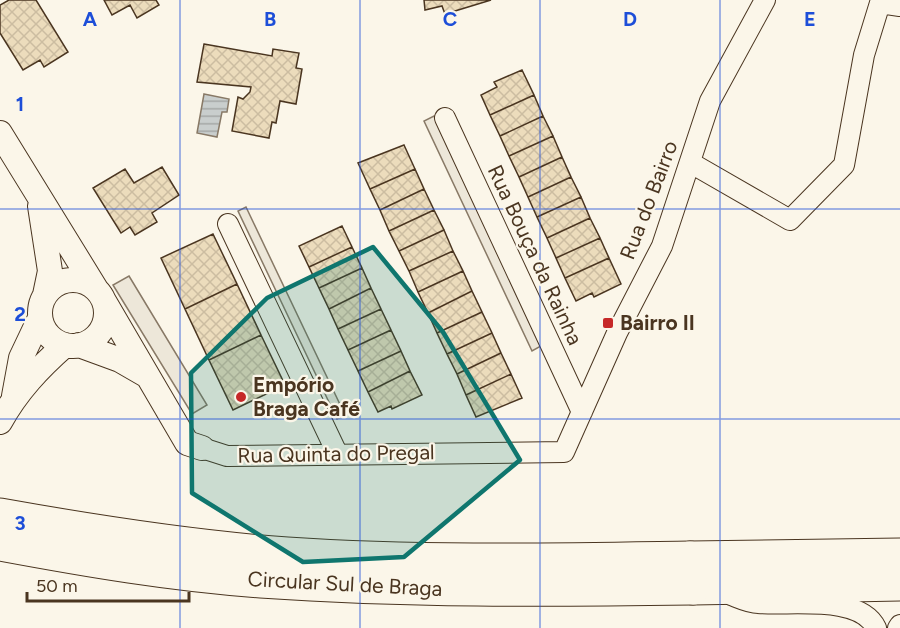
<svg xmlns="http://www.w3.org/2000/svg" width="900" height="628" font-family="Figtree,sans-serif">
<defs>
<pattern id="water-rules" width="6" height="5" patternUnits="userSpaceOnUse" patternTransform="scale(1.5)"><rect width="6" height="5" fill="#c9cecd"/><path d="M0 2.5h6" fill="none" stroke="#a5a8a6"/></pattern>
<pattern id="building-cross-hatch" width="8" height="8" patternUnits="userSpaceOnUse" patternTransform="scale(1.5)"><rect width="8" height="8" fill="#ecdcbc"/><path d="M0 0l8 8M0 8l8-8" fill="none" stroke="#ccbda1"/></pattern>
</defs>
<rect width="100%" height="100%" fill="#fbf6e9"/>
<path fill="#ede7d9" stroke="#887966" stroke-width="1.5" d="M 434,116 L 541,346 L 532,351 L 424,121 Z
M 246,207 L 345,415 L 337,419 L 238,211 Z
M 129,276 L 207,405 L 192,414 L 113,285 Z"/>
<path fill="url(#water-rules)" stroke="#887966" stroke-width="1.5" d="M 204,94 L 229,99 L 227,112 L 222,112 L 217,137 L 197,133 Z"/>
<path fill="url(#building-cross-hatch)" stroke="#4a3520" stroke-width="1.5" d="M 9,0 L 36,0 L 68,52 L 44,67 L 40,60 L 23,70 L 0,33 L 0,5 Z
M 104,0 L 156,0 L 159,5 L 137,18 L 130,5 L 112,15 Z
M 424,0 L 491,0 L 445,14 L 442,6 L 425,10 Z
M 204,44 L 272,56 L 273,49 L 299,53 L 296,68 L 302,69 L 296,104 L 280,101 L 276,123 L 272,122 L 269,138 L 232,131 L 238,97 L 243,99 L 250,92 L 251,87 L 197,82 Z
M 522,70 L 534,95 L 490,115 L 481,95 L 497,87 L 494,82 Z
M 534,95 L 543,116 L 500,136 L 490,115 Z
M 543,116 L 553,136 L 509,156 L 500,136 Z
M 553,136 L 562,157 L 519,177 L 509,156 Z
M 404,145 L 415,169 L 370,189 L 358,163 Z
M 562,157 L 571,177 L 528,197 L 519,177 Z
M 162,167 L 179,195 L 152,213 L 157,222 L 135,235 L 130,227 L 121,233 L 93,188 L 125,169 L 134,183 Z
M 415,169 L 424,189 L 380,210 L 370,189 Z
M 571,177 L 581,197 L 537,217 L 528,197 Z
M 424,189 L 434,210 L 389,231 L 380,210 Z
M 581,197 L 590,218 L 547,238 L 537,217 Z
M 434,210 L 444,230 L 399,251 L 389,231 Z
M 590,218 L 600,238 L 556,258 L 547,238 Z
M 342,226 L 352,247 L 309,267 L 299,246 Z
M 444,230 L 453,251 L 409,271 L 399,251 Z
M 213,234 L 237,284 L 185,309 L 161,258 Z
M 600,238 L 609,258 L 565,278 L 556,258 Z
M 352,247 L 362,268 L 319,288 L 309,267 Z
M 453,251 L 463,271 L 418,292 L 409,271 Z
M 609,258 L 621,284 L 594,297 L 592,293 L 576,301 L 565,278 Z
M 362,268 L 371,288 L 329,309 L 319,288 Z
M 463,271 L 472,291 L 428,313 L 418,292 Z
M 237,284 L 261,335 L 209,360 L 185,309 Z
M 371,288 L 381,309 L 338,329 L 329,309 Z
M 472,291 L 482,312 L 437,333 L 428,313 Z
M 381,309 L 391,330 L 348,350 L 338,329 Z
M 482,312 L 492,333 L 447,354 L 437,333 Z
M 391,330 L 401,351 L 358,371 L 348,350 Z
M 492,333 L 501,353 L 457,374 L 447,354 Z
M 261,335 L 285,385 L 233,410 L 209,360 Z
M 401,351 L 410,371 L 368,392 L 358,371 Z
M 501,353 L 511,374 L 466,395 L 457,374 Z
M 410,371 L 422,395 L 392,409 L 391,406 L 378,412 L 368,392 Z
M 511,374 L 522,398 L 476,417 L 466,395 Z"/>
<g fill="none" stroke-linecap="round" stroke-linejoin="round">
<defs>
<path id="minor" d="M 881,0 L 880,3 L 900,6
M 445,118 L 582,412
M 691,163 L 790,220 L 844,165 L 864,55 L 880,3
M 228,224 L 337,453
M 202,448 L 227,456 L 564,452 L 617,333 L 662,246 L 710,101 L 765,0
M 731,595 C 739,598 749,603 758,603 C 790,606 860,594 876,628
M 898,628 L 900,625"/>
<path id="tertiary" d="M 0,133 L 96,289
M 40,206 L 50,271 L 45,295
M40 313a33 33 0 1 1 66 0a33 33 0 1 1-66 0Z
M 104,301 L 187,443 L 202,448
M 79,345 L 120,360 L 146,375
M 14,396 L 21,358 L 40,318
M 0,422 C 17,391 39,368 65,345"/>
<path id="trunk" d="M 690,558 L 900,555
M 693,588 L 900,584"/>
<path id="motorway" d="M 0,515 C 95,532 190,547 287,554 C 421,563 556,560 690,558
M 0,544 C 86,560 174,575 261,581 C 405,591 549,590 693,588"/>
</defs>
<use href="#minor" stroke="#4a3520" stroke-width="22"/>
<use href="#tertiary" stroke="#4a3520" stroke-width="26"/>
<use href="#trunk" stroke="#4a3520" stroke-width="35"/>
<use href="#motorway" stroke="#4a3520" stroke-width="35"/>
<use href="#minor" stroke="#fbf6e9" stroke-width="20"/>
<use href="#tertiary" stroke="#fbf6e9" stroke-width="24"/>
<use href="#trunk" stroke="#fbf6e9" stroke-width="33"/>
<use href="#motorway" stroke="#fbf6e9" stroke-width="33"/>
</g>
<path fill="#0f766e" fill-opacity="0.2" stroke="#0f766e" stroke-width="4.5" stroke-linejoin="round" d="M 373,247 L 443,332 L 520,460 L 404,557 L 303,562 L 192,493 L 191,373 L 267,298 Z"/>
<path fill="none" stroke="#1d4ed8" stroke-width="1.5" stroke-opacity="0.55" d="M 180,0 L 180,628M 360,0 L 360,628M 540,0 L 540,628M 720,0 L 720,628M 0,209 L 900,209M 0,419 L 900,419"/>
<g fill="#c62828" stroke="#fbf6e9" stroke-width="2">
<rect x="602" y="317" width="12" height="12" rx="3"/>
<circle cx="241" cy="397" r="6"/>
</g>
<g text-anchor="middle" stroke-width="4.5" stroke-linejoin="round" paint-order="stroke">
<g font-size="21" fill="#4a3520" stroke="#fbf6e9">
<text transform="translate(649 200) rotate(-69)" y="7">Rua do Bairro</text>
<text transform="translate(535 255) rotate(65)" y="7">Rua Bouça da Rainha</text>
<text transform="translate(336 454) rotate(-1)" y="7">Rua Quinta do Pregal</text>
<text transform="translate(345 584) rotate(3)" y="7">Circular Sul de Braga</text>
</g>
<g font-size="21" font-weight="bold" fill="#4a3520" stroke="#fbf6e9" text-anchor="start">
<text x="620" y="330">Bairro II</text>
<text x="253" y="392">Empório<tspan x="253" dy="24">Braga Café</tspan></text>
</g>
</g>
<g font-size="20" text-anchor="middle" font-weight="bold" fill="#1d4ed8" stroke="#fbf6e9" stroke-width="4.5" stroke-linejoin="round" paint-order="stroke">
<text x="90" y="26">A</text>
<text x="270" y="26">B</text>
<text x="450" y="26">C</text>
<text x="630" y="26">D</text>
<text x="810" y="26">E</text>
<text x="20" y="111">1</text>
<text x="20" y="321">2</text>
<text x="20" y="530">3</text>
</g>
<path d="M27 592v9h162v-9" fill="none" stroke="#4a3520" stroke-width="3"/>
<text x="36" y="592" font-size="18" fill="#4a3520" stroke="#fbf6e9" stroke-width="4.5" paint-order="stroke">50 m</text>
</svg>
